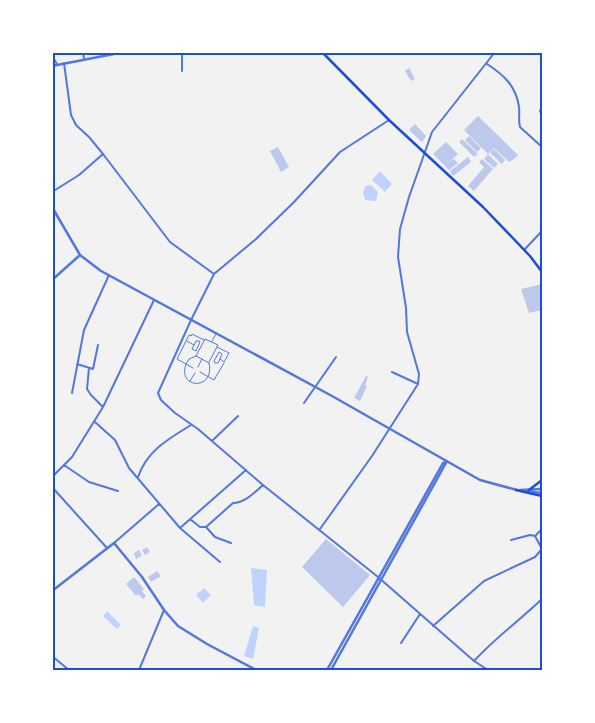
<svg xmlns="http://www.w3.org/2000/svg" width="595" height="723" font-family="'PT Sans',sans-serif">
<rect width="100%" height="100%" fill="#f2f2f2"/>
<path fill="#bfd3fe" d="M 380,171 L 392,184 L 385,192 L 372,180 Z
M 371,185 L 378,192 L 376,201 L 365,200 L 363,193 L 365,186 Z
M 251,568 L 267,570 L 265,607 L 254,605 Z
M 204,588 L 211,595 L 203,603 L 196,595 Z
M 107,611 L 121,625 L 117,629 L 103,616 Z
M 253,626 L 259,628 L 253,659 L 244,656 Z"/>
<path fill="#bdc9ec" d="M 409,68 L 415,79 L 411,81 L 405,71 Z
M 478,116 L 518,155 L 514,159 L 509,162 L 494,148 L 488,154 L 464,130 Z
M 415,124 L 426,136 L 422,142 L 409,130 Z
M 469,136 L 481,148 L 477,152 L 465,140 Z
M 462,139 L 478,154 L 474,157 L 459,142 Z
M 446,142 L 458,154 L 448,163 L 454,159 L 458,163 L 449,170 L 433,154 Z
M 278,147 L 289,167 L 281,172 L 270,151 Z
M 494,149 L 505,160 L 502,164 L 490,153 Z
M 488,154 L 498,164 L 494,168 L 484,159 Z
M 468,157 L 471,162 L 453,176 L 450,171 Z
M 482,159 L 493,169 L 474,191 L 468,186 L 484,167 L 479,162 Z
M 542,284 L 542,310 L 529,313 L 521,289 Z
M 366,376 L 368,377 L 365,385 L 367,386 L 360,401 L 354,398 Z
M 326,539 L 370,575 L 343,607 L 302,567 Z
M 147,547 L 150,552 L 145,555 L 142,550 Z
M 139,550 L 142,556 L 136,559 L 134,553 Z
M 157,571 L 161,576 L 151,582 L 148,577 Z
M 134,577 L 144,589 L 142,591 L 146,596 L 143,599 L 138,594 L 136,596 L 126,584 Z"/>
<g fill="none" stroke-linecap="round" stroke-linejoin="round">
<path stroke="#5277de" stroke-width="1" d="M 187,341 L 194,345 L 196,341 L 199,341 L 200,342 L 196,351 L 192,349 L 194,345
M 212,341 L 216,334
M 217,347 L 229,353 L 224,362 L 220,359 L 218,363 L 215,363 L 214,361 L 219,352 L 222,354 L 220,359
M 196,356 L 205,339 L 218,345 L 209,362
M 198,367 L 202,359
M 193,368 L 186,364 C 177,389 215,391 209,363 L 196,356 L 189,359 L 186,364 L 177,359 L 189,335 L 191,336 L 192,334 L 204,340
M 200,372 L 214,380 L 224,363
M 190,381 L 195,373"/>
<path stroke="#5277de" stroke-width="2" d="M 83,52 L 84,59
M 52,56 L 57,64
M 487,64 C 504,75 516,86 519,107 C 520,114 518,120 520,127 L 542,147
M 182,71 L 182,52
M 542,106 L 540,111 L 542,115
M 389,120 L 340,152 L 294,202 L 256,239 L 214,274 L 191,320 L 158,393 L 161,400 L 175,413 L 198,429 L 263,485 L 378,577 L 474,661 L 488,670
M 103,154 L 170,242 L 214,274
M 52,192 L 79,175 L 103,154 L 89,137 L 76,125 L 71,115 L 64,63
M 525,249 L 542,231
M 77,364 L 93,369 L 98,345
M 89,368 L 87,389 L 91,395 L 103,407
M 392,372 L 418,384
M 72,393 L 84,330 L 109,275
M 304,403 L 336,357
M 95,422 L 115,440 L 129,468 L 180,528 L 220,562
M 213,440 L 238,416
M 64,465 L 89,482 L 118,491
M 52,477 L 72,457 L 103,407 L 154,300
M 138,477 C 147,451 168,439 191,425
M 52,487 L 107,548
M 190,519 L 200,527 L 206,527 L 233,503 C 245,503 255,492 263,485
M 206,527 L 215,537 L 231,543
M 180,528 L 246,470
M 320,529 L 372,456 L 418,384 L 419,374 L 407,332 L 406,308 L 398,257 L 400,229 L 409,197 L 432,132 L 495,52
M 511,540 L 530,535 L 535,536 L 542,529
M 114,543 L 159,504
M 433,626 L 484,581 L 535,557 L 542,549 L 535,536
M 401,643 L 420,614
M 52,656 L 69,670
M 474,661 C 495,638 520,620 542,599
M 139,670 L 164,610"/>
<path stroke="#5277de" stroke-width="2.5" d="M 52,66 L 124,52
M 52,207 L 80,255 L 101,271 L 332,396 L 480,480 L 517,490
M 52,280 L 80,255
M 520,490 L 542,489
M 525,491 L 542,493
M 52,591 L 114,543 L 142,577 L 164,610 L 178,626 L 207,644 L 256,670
M 327,670 L 443,463 L 447,461 L 331,670"/>
<path stroke="#1d4ed8" stroke-width="2.5" d="M 322,52 L 389,120 L 483,207 L 530,256 L 542,272
M 516,490 L 542,496
M 529,490 L 542,480"/>
</g>
<rect width="595" height="723" fill="none" stroke="#ffffff" stroke-width="108"/>
<rect x="54" y="54" width="487" height="615" fill="none" stroke="#1d4ed8" stroke-width="2"/>
</svg>
